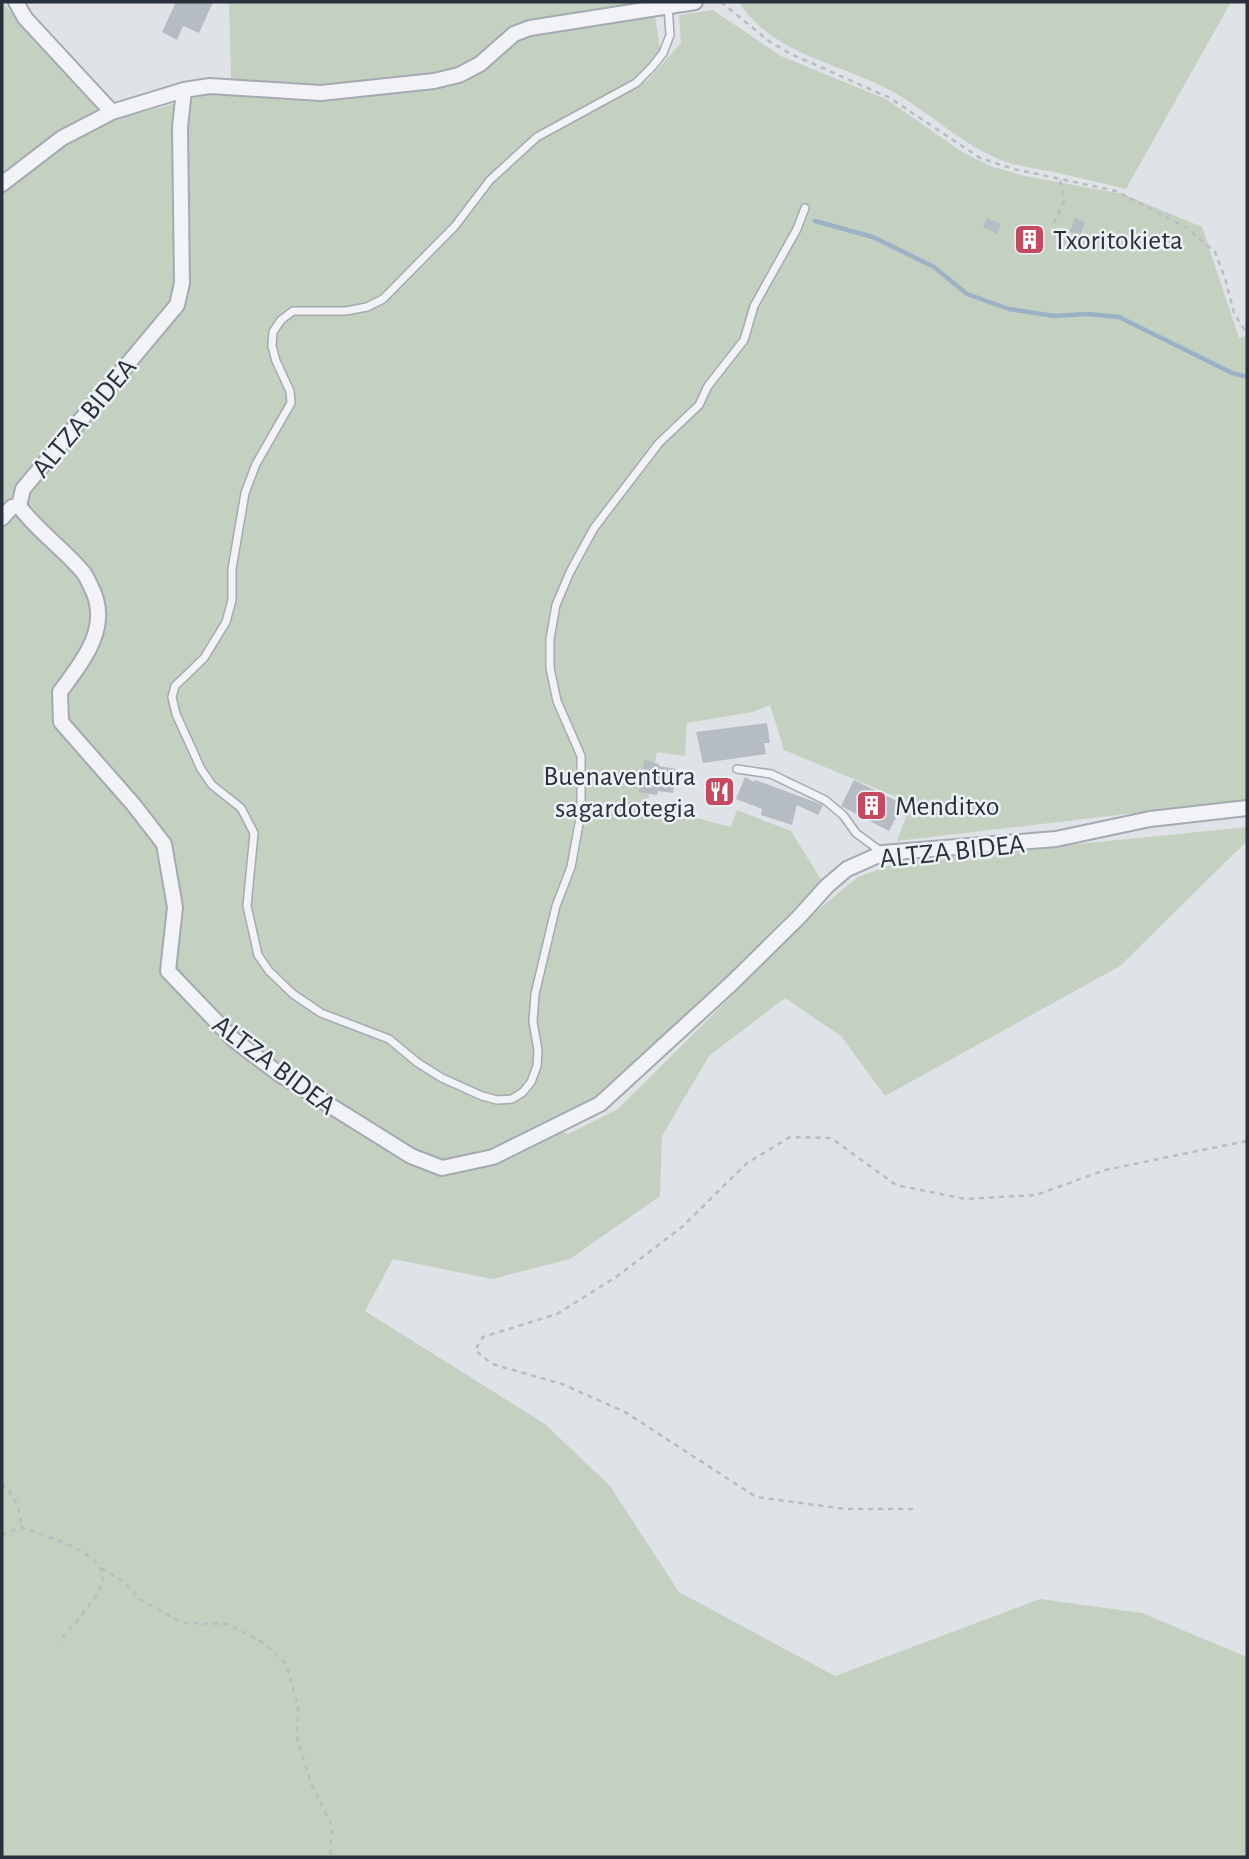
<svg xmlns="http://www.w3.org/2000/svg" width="1249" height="1859" font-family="'Alegreya Sans',sans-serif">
<rect width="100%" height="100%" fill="#dfe2e7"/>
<path fill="#c5d1c0" d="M 2,2 L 109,121 L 218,92 L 322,100 L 457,83 L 486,66 L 522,38 L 553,29 L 655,17 L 660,48 L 645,83 L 681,43 L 679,15 L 713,10 L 781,56 L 886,99 L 964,153 L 990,166 L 1025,176 L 1123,194 L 1202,227 L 1239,338 L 1247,335 L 1247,800 L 897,841 L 911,803 L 784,750 L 770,705 L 753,712 L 687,723 L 685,756 L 657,752 L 647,805 L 731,827 L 737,810 L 791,831 L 822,881 L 689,1013 L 597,1098 L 547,1125 L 568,1134 L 618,1109 L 820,908 L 858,877 L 898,862 L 1247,827 L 1247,841 L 1120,966 L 885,1096 L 841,1036 L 785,998 L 709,1056 L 662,1136 L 660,1196 L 570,1259 L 492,1279 L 393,1259 L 365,1311 L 545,1424 L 610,1486 L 679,1592 L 835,1676 L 1040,1599 L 1142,1613 L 1247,1657 L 1247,1857 L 2,1857 Z
M 229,2 L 661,2 L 542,21 L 456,70 L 432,76 L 303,88 L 231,79 Z
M 739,2 L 1231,2 L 1126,189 C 1101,183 1077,177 1053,172 C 1038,169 1021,167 1006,162 C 966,147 937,119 902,97 C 849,64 774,58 739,2 Z"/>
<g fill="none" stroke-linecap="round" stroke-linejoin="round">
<path stroke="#9cb1c5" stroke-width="4.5" d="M 815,221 L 873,237 L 934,267 L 967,294 L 1009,309 L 1054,316 L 1088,314 L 1119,317 L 1232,373 L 1247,377"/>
</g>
<path fill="#b6bcc4" d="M 176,2 L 213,2 L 199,33 L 183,26 L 177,40 L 162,32 Z
M 987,218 L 1001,224 L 997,234 L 983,227 Z
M 1075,218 L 1085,222 L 1080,235 L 1070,232 Z
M 1024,224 L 1046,238 L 1036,255 L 1013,241 Z
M 767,723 L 770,743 L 764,743 L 766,754 L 703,763 L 696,732 Z
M 644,760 L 659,764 L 659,766 L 676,769 L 673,793 L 658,791 L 657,795 L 639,792 Z
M 708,777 L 732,778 L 731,805 L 707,805 Z
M 745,777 L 754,782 L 755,780 L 823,805 L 818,815 L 797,805 L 792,825 L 761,815 L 762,809 L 736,799 Z
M 854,780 L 903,804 L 889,831 L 841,806 Z"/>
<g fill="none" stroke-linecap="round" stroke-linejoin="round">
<defs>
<path id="service" d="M 668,6 L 670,35 L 663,53 L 652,67 L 636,83 L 537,137 L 490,180 L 455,226 L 383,299 L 367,307 L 346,311 L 293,311 L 281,320 L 273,332 L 272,346 L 276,361 L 290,391 L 291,403 L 256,464 L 245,493 L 232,569 L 232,600 L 226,622 L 204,658 L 175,686 L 172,697 L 176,714 L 201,769 L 212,785 L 241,808 L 254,833 L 247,906 L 258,955 L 269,971 L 293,994 L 321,1013 L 389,1039 L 418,1063 L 442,1078 L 482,1096 L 497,1100 L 512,1099 L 523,1092 L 531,1082 L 537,1066 L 538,1050 L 533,1022 L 535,994 L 556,906 L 571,867 L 581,813 L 581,756 L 557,701 L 550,668 L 550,639 L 556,605 L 570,572 L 594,528 L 659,443 L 699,405 L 708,386 L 744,340 L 754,306 L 797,229 L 805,208
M 737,769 L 771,774 L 825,800 L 843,815 L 856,833 L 883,853"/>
<path id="minor" d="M 16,2 L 25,18 L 112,112
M 2,184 L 62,138 L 112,112 L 184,90 L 210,86 L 321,93 L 434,81 L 459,75 L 480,64 L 514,34 L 530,28 L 695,2
M 19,506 C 37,531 63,548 83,572 C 87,577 90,585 93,591 C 110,629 82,662 60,692 L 61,722 L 133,804 L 164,844 L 175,907 L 168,971 L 233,1039 L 278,1073 L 411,1156 L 442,1168 L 493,1157 L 600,1104 L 732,983 L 799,917 L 827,886 L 847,869 L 883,853 L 1056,839 L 1150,819 L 1247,808
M 19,506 L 23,489 L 177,305 L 182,283 L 180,127 L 184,90
M 2,518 L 12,507 L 19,506"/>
</defs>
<use href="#service" stroke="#a5a9b1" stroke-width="10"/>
<use href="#minor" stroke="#a5a9b1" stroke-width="18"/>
<path stroke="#b9bdc2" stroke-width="2.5" stroke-dasharray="5 5" stroke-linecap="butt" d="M 721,2 L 770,42 L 791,54 L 890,98 L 980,158 L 1014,169 L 1116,191 L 1187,228 L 1215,252 L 1225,278 L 1234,313 L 1247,334
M 1054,223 L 1064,201 L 1060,179
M 2,1483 C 14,1497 21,1507 21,1526
M 913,1509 L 846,1509 L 756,1497 L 625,1412 L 562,1384 L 492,1364 L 475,1350 L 483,1337 L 557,1314 L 616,1277 L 682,1227 L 747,1163 L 790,1137 L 831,1138 L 896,1185 L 965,1199 L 1036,1195 L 1105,1170 L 1247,1141
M 2,1535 L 21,1527 C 43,1536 106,1551 103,1581 C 101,1595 69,1630 58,1642
M 101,1568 L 124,1582 L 139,1599 L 183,1623 L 227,1624 L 264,1643 L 286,1664 L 298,1705 L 297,1738 L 310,1781 L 332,1826 L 330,1857"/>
<use href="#service" stroke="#f1f3f6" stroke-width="7"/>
<use href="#minor" stroke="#f1f3f6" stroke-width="14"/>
</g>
<defs>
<symbol id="building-square" viewBox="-11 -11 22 22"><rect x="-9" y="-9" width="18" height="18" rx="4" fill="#c54a61" stroke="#eef1f5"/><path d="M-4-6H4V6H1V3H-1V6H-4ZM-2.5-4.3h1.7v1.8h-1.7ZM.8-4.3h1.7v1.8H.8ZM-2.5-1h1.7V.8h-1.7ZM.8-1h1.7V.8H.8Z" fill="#fff"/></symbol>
<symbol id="restaurant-square" viewBox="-11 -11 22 22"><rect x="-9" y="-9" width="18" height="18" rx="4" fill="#c54a61" stroke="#eef1f5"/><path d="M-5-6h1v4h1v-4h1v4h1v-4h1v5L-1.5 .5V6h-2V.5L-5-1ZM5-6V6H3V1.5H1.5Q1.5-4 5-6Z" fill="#fff"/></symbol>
</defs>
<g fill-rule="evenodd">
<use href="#building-square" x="1012" y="222" width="35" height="35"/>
<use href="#restaurant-square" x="702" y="774" width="35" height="35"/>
<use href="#building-square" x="854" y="788" width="35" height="35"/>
</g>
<g text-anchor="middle" stroke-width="5" stroke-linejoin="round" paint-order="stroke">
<g font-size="28" fill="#29313d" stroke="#eef1f5" text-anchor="start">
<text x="1053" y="249">Txoritokieta</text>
<text x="696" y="785" text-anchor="end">Buenaventura<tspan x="696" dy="32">sagardotegia</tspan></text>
<text x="895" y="815">Menditxo</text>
</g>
<g font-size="28" fill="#29313d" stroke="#eef1f5">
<text transform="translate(83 417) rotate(-50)" y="10">ALTZA BIDEA</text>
<text transform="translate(952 850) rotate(-6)" y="10">ALTZA BIDEA</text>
<text transform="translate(275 1064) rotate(37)" y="10">ALTZA BIDEA</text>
</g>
</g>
<rect width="1249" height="1859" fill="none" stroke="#29313d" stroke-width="7"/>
</svg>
